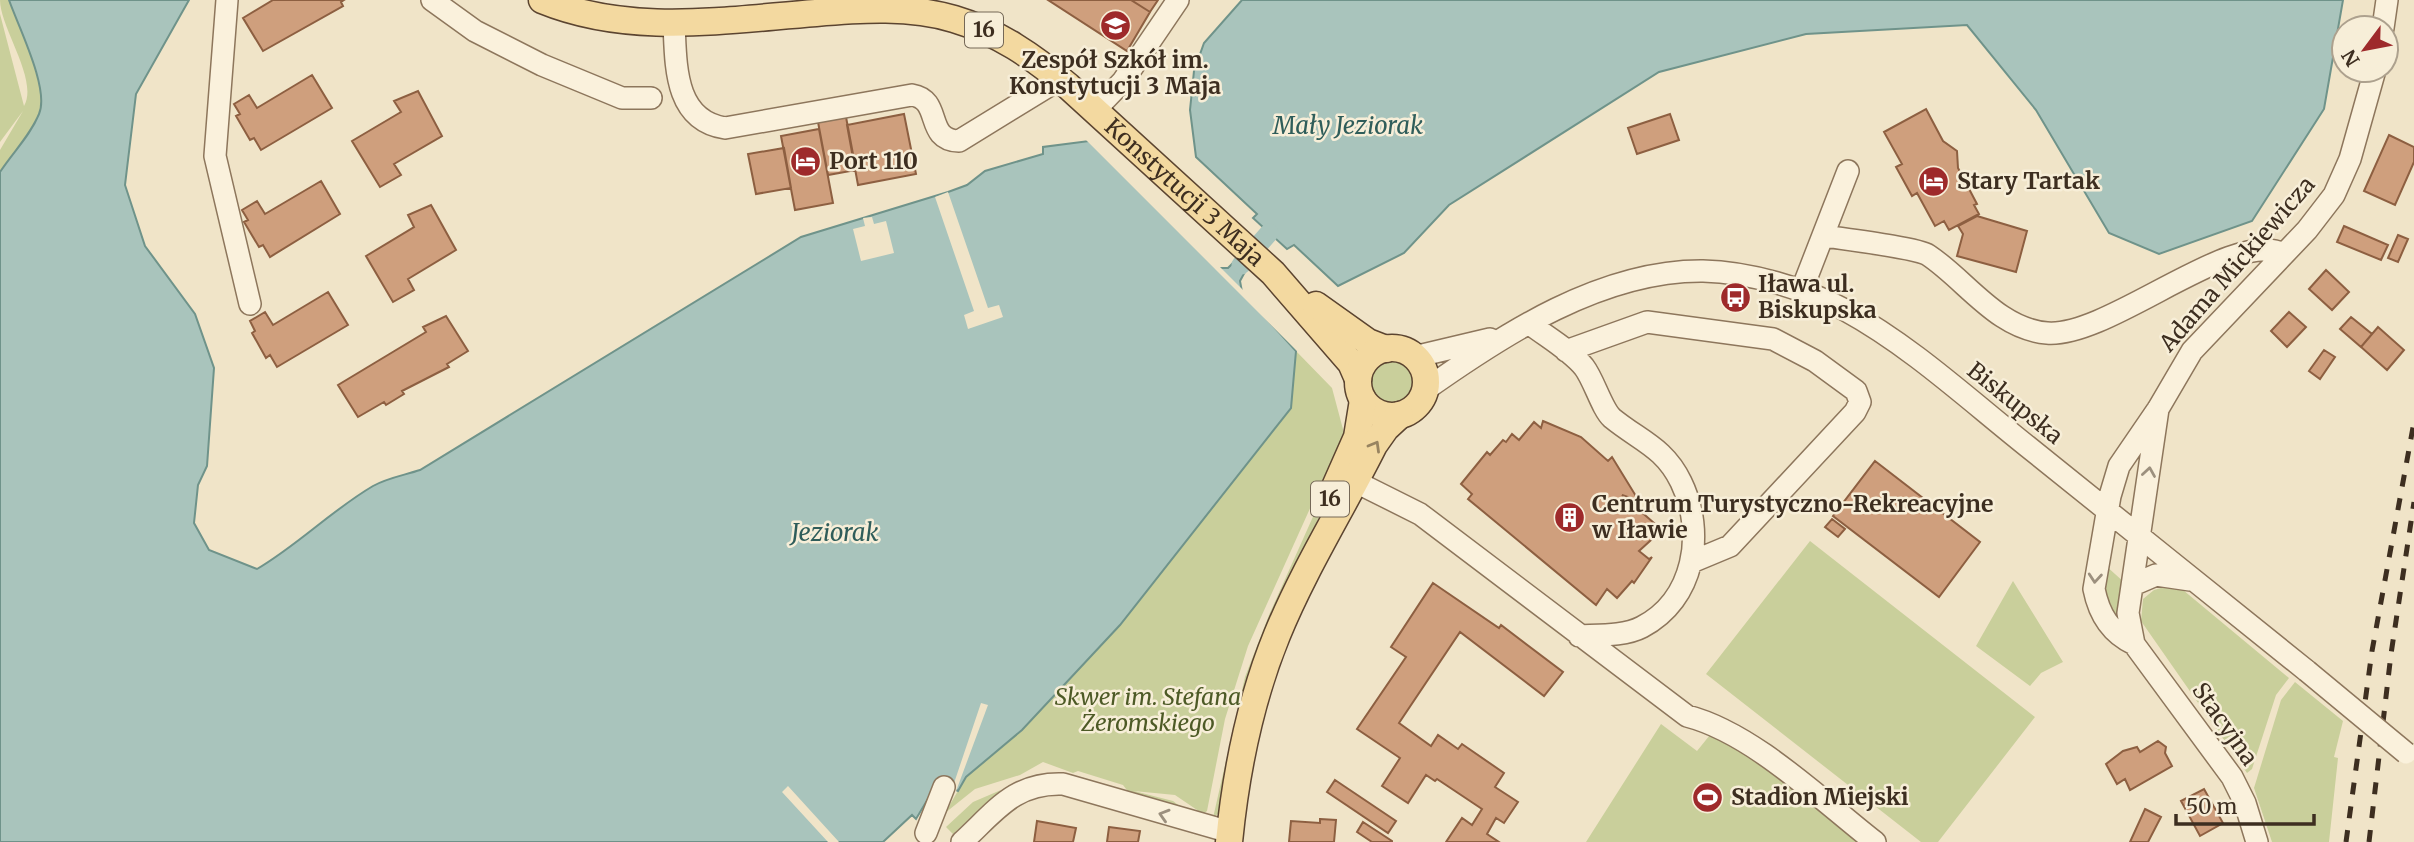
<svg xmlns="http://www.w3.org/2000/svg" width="2414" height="842" font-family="Merriweather,serif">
<rect width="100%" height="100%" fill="#f0e4c8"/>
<path fill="#c9cf9b" d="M 0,0 L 9,0 C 18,26 50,88 39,114 C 30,136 13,152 0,172 L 0,150 L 23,111 L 0,142 L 0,14 L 24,106 C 39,80 0,28 0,0 Z
M 1296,351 L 1332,388 L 1344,433 L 1248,646 L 1225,719 L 1207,811 L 1203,814 L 1175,795 L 1134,791 L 1173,801 L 1182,808 L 1133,798 L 1123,785 L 1078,771 L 1073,773 L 1043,762 L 1020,775 L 975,789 L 945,813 L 966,777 L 1010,741 L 1120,625 L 1291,408 Z
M1369 382a23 23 0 1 1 46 0a23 23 0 1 1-46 0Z
M 1329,481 L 1322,510 L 1298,564 L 1220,812 L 1213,818 L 1245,677 L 1269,615 Z
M 1810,541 L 2035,717 L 1938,842 L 1921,842 L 1706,674 Z
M 2105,565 L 2125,583 L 2123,630 L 2103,594 Z
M 2013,581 L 2063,662 L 2041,673 L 2030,686 L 1976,646 Z
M 2168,586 L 2183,590 L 2289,678 L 2276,695 L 2252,769 L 2247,773 L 2141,621 L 2143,599 L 2154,590 Z
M 2295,682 L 2343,721 L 2334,757 L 2338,758 L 2329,842 L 2272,842 L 2254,788 L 2281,700 Z
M 1661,724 L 1697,751 L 1714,730 L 1861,842 L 1586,842 Z
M 1001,790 L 953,834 L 946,827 L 973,802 Z"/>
<path fill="#a9c4bc" stroke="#6f938a" stroke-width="2" d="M 9,0 L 189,0 L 136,94 L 125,185 L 145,246 L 195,314 L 214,368 L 207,466 L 198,485 L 194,523 L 209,550 L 257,569 C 298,545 332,510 373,486 C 387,478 405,475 420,470 L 801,237 L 948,192 L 967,185 L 985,171 L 1043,154 L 1043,147 L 1089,141 L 1216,268 L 1228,268 L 1236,260 L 1246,270 L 1240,281 L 1242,292 L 1296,351 L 1291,408 L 1120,625 L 1022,730 L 966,777 L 958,791 L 938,782 L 916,819 L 912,815 L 883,842 L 0,842 L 0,172 C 13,152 30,136 39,114 C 50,89 18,26 9,0 Z
M 1242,0 L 2343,0 L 2324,109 L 2252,221 L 2159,254 L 2109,233 L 2036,110 L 1967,25 L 1806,34 L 1659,72 L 1449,205 L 1404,253 L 1338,286 L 1294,245 L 1287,249 L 1253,218 L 1257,214 L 1196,157 L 1190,110 L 1194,71 L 1204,43 Z"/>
<path fill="#f0e4c8" d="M 1084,138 L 1092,139 L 1254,301 L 1299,349 L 1300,354 Z
M 948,192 L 988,308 L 999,305 L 1003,317 L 968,329 L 964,315 L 974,311 L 935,197 Z
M 872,217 L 874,224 L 886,221 L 894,253 L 861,261 L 853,229 L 865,226 L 863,218 Z
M 981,703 L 988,705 L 955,794 L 951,792 Z
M 788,786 L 839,842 L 828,842 L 782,792 Z"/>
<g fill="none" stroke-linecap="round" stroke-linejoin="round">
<path stroke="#a9c4bc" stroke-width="19" d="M 1241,265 L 1269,233"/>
</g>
<path fill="#cf9f7d" stroke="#8d5f41" stroke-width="2" d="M 273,0 L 344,0 L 341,2 L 343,6 L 263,51 L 243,18 Z
M 1048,0 L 1131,0 L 1150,12 L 1127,51 Z
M 1131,0 L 1158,0 L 1150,12 Z
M 312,75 L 332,108 L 261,150 L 254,138 L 250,140 L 236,116 L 240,114 L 234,104 L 249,95 L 257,108 Z
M 418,91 L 442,136 L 394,164 L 401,175 L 380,187 L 352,141 L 401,112 L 394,101 Z
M 1926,109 L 1943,141 L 1957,151 L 1958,168 L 1977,204 L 1974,205 L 1979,214 L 1949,230 L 1944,221 L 1935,226 L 1917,193 L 1912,196 L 1896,167 L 1902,164 L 1884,132 Z
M 904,114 L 916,174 L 858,185 L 847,125 Z
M 1670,114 L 1679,140 L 1637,154 L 1628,128 Z
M 846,117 L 856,170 L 828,175 L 818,122 Z
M 819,129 L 833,203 L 795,210 L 781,136 Z
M 2389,135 L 2414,147 L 2414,162 L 2395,205 L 2364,191 Z
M 784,148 L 791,188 L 756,194 L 748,154 Z
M 321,181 L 340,214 L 270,257 L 263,245 L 259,247 L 244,222 L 248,220 L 242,210 L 257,201 L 265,214 Z
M 431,205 L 456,250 L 408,279 L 414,290 L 393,302 L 366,256 L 414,227 L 408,215 Z
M 1977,216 L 2027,231 L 2016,272 L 1957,256 L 1963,234 L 1958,226 Z
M 2344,226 L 2388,245 L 2381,260 L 2337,242 Z
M 2398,235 L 2408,239 L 2398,262 L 2388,258 Z
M 2326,270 L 2349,292 L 2332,310 L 2309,289 Z
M 328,292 L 348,325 L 277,367 L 270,355 L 266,358 L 252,333 L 255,331 L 250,321 L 265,312 L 273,325 Z
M 2289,312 L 2306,327 L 2287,347 L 2271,331 Z
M 446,316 L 468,351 L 447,364 L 449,367 L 402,391 L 404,394 L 386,405 L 384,402 L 358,417 L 338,385 L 426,332 L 423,327 Z
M 2351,317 L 2372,334 L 2361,347 L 2340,329 Z
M 2378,327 L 2404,350 L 2387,370 L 2361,347 Z
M 2324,350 L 2335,357 L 2320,379 L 2309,371 Z
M 1543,421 L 1581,437 L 1608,461 L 1612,457 L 1639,501 L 1622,495 L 1662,530 L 1639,551 L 1649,559 L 1652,557 L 1634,583 L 1632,581 L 1617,598 L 1607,589 L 1596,605 L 1468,499 L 1472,494 L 1461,484 L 1487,452 L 1490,455 L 1503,440 L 1506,442 L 1512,434 L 1519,440 L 1534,422 L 1541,428 Z
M 1875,461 L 1980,542 L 1939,597 L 1833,516 Z
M 1832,519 L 1845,529 L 1838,537 L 1825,527 Z
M 1433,583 L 1499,628 L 1501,625 L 1563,672 L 1544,696 L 1460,632 L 1399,723 L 1431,746 L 1438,735 L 1458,749 L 1462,744 L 1504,773 L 1495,787 L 1518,802 L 1504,823 L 1496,818 L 1487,834 L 1499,842 L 1446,842 L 1462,818 L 1472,825 L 1482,809 L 1437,779 L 1435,781 L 1426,775 L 1408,803 L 1382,786 L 1400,758 L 1357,729 L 1406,657 L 1391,647 Z
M 2158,741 L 2166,747 L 2165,753 L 2172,766 L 2130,790 L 2125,779 L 2117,784 L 2106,764 L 2123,751 L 2137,747 L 2140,752 Z
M 1335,780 L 1396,821 L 1388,833 L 1327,792 Z
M 2204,789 L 2223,823 L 2200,836 L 2181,801 Z
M 2145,809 L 2161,817 L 2148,842 L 2130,842 Z
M 1320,819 L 1336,820 L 1334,842 L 1289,842 L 1291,821 L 1320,823 Z
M 1037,821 L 1076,828 L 1073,842 L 1034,842 Z
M 1363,822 L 1392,841 L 1392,842 L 1372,842 L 1357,832 Z
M 1109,827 L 1140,831 L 1138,842 L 1107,842 Z"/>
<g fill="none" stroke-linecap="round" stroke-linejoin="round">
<defs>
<path id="minor" d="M 227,0 L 215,156 L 250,304
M 432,0 L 475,31 L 542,65 L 622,98 L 651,98
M 674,24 C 676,65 674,120 725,128 L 912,95 C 943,100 924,140 959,141 L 1060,79
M 2383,28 L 2387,0
M 1095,110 L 1123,81 L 1178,0
M 1824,236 C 1843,239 1917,248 1928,255 C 1966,280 1997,329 2047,333 C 2109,338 2233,227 2284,254
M 1801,292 L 1848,171
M 1530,324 C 1547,337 1570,350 1584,367 C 1594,380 1602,409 1612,418 C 1640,441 1664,447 1681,482 C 1706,533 1694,600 1642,627 C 1625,636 1599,635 1579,636
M 1566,351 L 1647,322 L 1773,339 L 1815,361 L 1856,391 L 1860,402 L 1855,412 L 1730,546 L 1694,561
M 1414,357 L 1490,339
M 1425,390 C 1504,334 1602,270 1703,271 C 1749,272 1804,288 1845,310 C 1911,346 1968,399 2027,446 C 2120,521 2214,596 2307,671
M 2158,409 L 2128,613 L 2134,644 L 2232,777 L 2245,803 L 2257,842
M 1356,482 L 1420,514 L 1687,716 C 1753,733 1821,800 1875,842
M 2135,584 L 2156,575 L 2190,580
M 2134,644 C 2110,633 2099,614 2094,589 L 2110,496 L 2119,466 L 2158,409 L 2192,351 L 2307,230 L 2334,195 L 2350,159 L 2375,70
M 926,833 L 944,787
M 962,842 C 995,812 1014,782 1063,784 L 1230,832"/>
<g id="major">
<path id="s1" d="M 542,0 C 630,36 723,20 816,13 C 862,9 910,6 954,19 C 998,32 1034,57 1068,86 L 1273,273 L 1351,363 L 1358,379"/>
<path d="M 1316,305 L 1368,342 L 1386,349"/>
<circle cx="1392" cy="382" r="34"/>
<path d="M 1334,489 L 1357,437 L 1363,400"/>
<path d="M 1229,842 C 1236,771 1250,701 1277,635 C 1304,569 1342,509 1374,445 L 1386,428 L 1400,415"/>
</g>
</defs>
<use href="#minor" stroke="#8d765c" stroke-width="24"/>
<use href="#major" stroke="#5b4430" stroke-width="29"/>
<use href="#minor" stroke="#faf1dc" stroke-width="21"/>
<use href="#major" stroke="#f3d9a0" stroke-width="26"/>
<path stroke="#3d2e20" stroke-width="5" stroke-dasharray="12 12" stroke-linecap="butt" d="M 2346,842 L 2372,651 L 2414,422
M 2369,842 L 2391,654 L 2414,502"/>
<defs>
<path id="minor-bridge" d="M 2307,671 L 2406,753"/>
</defs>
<use href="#minor-bridge" stroke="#8d765c" stroke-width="24" stroke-linecap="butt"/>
<use href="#minor-bridge" stroke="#faf1dc" stroke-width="21"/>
</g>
<defs><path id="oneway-chevron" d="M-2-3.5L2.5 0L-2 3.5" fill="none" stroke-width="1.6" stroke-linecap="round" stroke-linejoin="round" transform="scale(1.75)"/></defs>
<use stroke="#988460" href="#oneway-chevron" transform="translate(1375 446) rotate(-60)"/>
<g stroke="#9c907e">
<use href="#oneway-chevron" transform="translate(2149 472) rotate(-81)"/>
<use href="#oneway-chevron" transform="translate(2095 578) rotate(95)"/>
<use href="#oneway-chevron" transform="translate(1164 815) rotate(-163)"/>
</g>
<defs>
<symbol id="school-disc" viewBox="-11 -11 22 22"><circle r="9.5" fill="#9e2a2b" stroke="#f7eed8"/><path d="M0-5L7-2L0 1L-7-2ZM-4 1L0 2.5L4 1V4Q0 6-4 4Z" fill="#fff"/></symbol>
<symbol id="hotel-disc" viewBox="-11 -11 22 22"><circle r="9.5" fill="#9e2a2b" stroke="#f7eed8"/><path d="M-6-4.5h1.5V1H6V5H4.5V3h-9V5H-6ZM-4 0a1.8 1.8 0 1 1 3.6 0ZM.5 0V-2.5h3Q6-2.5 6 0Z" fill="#fff"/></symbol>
<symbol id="bus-disc" viewBox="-11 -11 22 22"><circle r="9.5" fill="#9e2a2b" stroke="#f7eed8"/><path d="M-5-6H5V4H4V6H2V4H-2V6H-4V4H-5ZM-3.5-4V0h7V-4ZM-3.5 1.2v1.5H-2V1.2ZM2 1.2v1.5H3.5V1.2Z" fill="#fff"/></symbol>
<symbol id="building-disc" viewBox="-11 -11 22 22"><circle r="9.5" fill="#9e2a2b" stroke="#f7eed8"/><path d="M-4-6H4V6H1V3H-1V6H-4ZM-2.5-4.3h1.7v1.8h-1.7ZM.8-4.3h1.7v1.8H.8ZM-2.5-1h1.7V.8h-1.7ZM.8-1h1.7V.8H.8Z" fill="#fff"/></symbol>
<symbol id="stadium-disc" viewBox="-11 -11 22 22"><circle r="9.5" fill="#9e2a2b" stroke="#f7eed8"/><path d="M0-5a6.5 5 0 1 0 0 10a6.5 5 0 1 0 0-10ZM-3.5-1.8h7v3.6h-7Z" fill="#fff"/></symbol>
</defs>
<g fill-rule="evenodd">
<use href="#school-disc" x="1098" y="8" width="35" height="35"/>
<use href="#hotel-disc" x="788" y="144" width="35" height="35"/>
<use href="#hotel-disc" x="1916" y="164" width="35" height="35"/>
<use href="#bus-disc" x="1718" y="280" width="35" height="35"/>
<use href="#building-disc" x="1552" y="500" width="35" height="35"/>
<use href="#stadium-disc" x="1690" y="780" width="35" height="35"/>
</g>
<g text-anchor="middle" stroke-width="5" stroke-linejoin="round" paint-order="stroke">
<g fill="#f7eed8" stroke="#756857" stroke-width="2">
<rect x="965" y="12.5" width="38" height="35" rx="5"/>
<rect x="1311" y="481.5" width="38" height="35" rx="5"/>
</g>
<g font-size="21" font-weight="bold" fill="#3d2e20">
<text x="984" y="37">16</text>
<text x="1330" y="506">16</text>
</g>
<g font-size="23" font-weight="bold" fill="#3d2e20" stroke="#f7eed8" text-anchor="start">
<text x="1115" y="68" text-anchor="middle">Zespół Szkół im.<tspan x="1115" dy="26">Konstytucji 3 Maja</tspan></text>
<text x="829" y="169">Port 110</text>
<text x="1957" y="189">Stary Tartak</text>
<text x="1758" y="292">Iława ul.<tspan x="1758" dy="26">Biskupska</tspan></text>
<text x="1592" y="512">Centrum Turystyczno-Rekreacyjne<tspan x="1592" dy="26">w Iławie</tspan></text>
<text x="1731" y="805">Stadion Miejski</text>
</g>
<g font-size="23" fill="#3d2e20" stroke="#f7eed8">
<text dy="8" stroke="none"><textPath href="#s1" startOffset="707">Konstytucji 3 Maja</textPath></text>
<text transform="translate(2237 264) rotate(-49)" y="8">Adama Mickiewicza</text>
<text transform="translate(2015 403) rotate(39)" y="8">Biskupska</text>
<text transform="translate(2225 724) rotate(55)" y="8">Stacyjna</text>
</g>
<g font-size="23" font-style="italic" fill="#4d5a26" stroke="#f7eed8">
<text x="1148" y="705">Skwer im. Stefana<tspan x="1148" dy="26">Żeromskiego</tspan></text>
</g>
<g font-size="24" font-style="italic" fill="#2f5d5a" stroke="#f7eed8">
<text x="1348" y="134">Mały Jeziorak</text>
<text x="835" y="541">Jeziorak</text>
</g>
</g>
<g transform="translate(2365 49) rotate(238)"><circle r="33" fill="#f7eed8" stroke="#ada18e" stroke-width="2"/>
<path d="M0-5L12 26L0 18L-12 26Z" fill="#9e2a2b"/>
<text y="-10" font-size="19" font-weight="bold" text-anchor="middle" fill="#3d2e20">N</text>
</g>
<path d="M2176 814v10h138v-10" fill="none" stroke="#3d2e20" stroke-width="3.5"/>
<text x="2186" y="814" font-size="21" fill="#3d2e20" stroke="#f7eed8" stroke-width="5" paint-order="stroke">50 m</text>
</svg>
